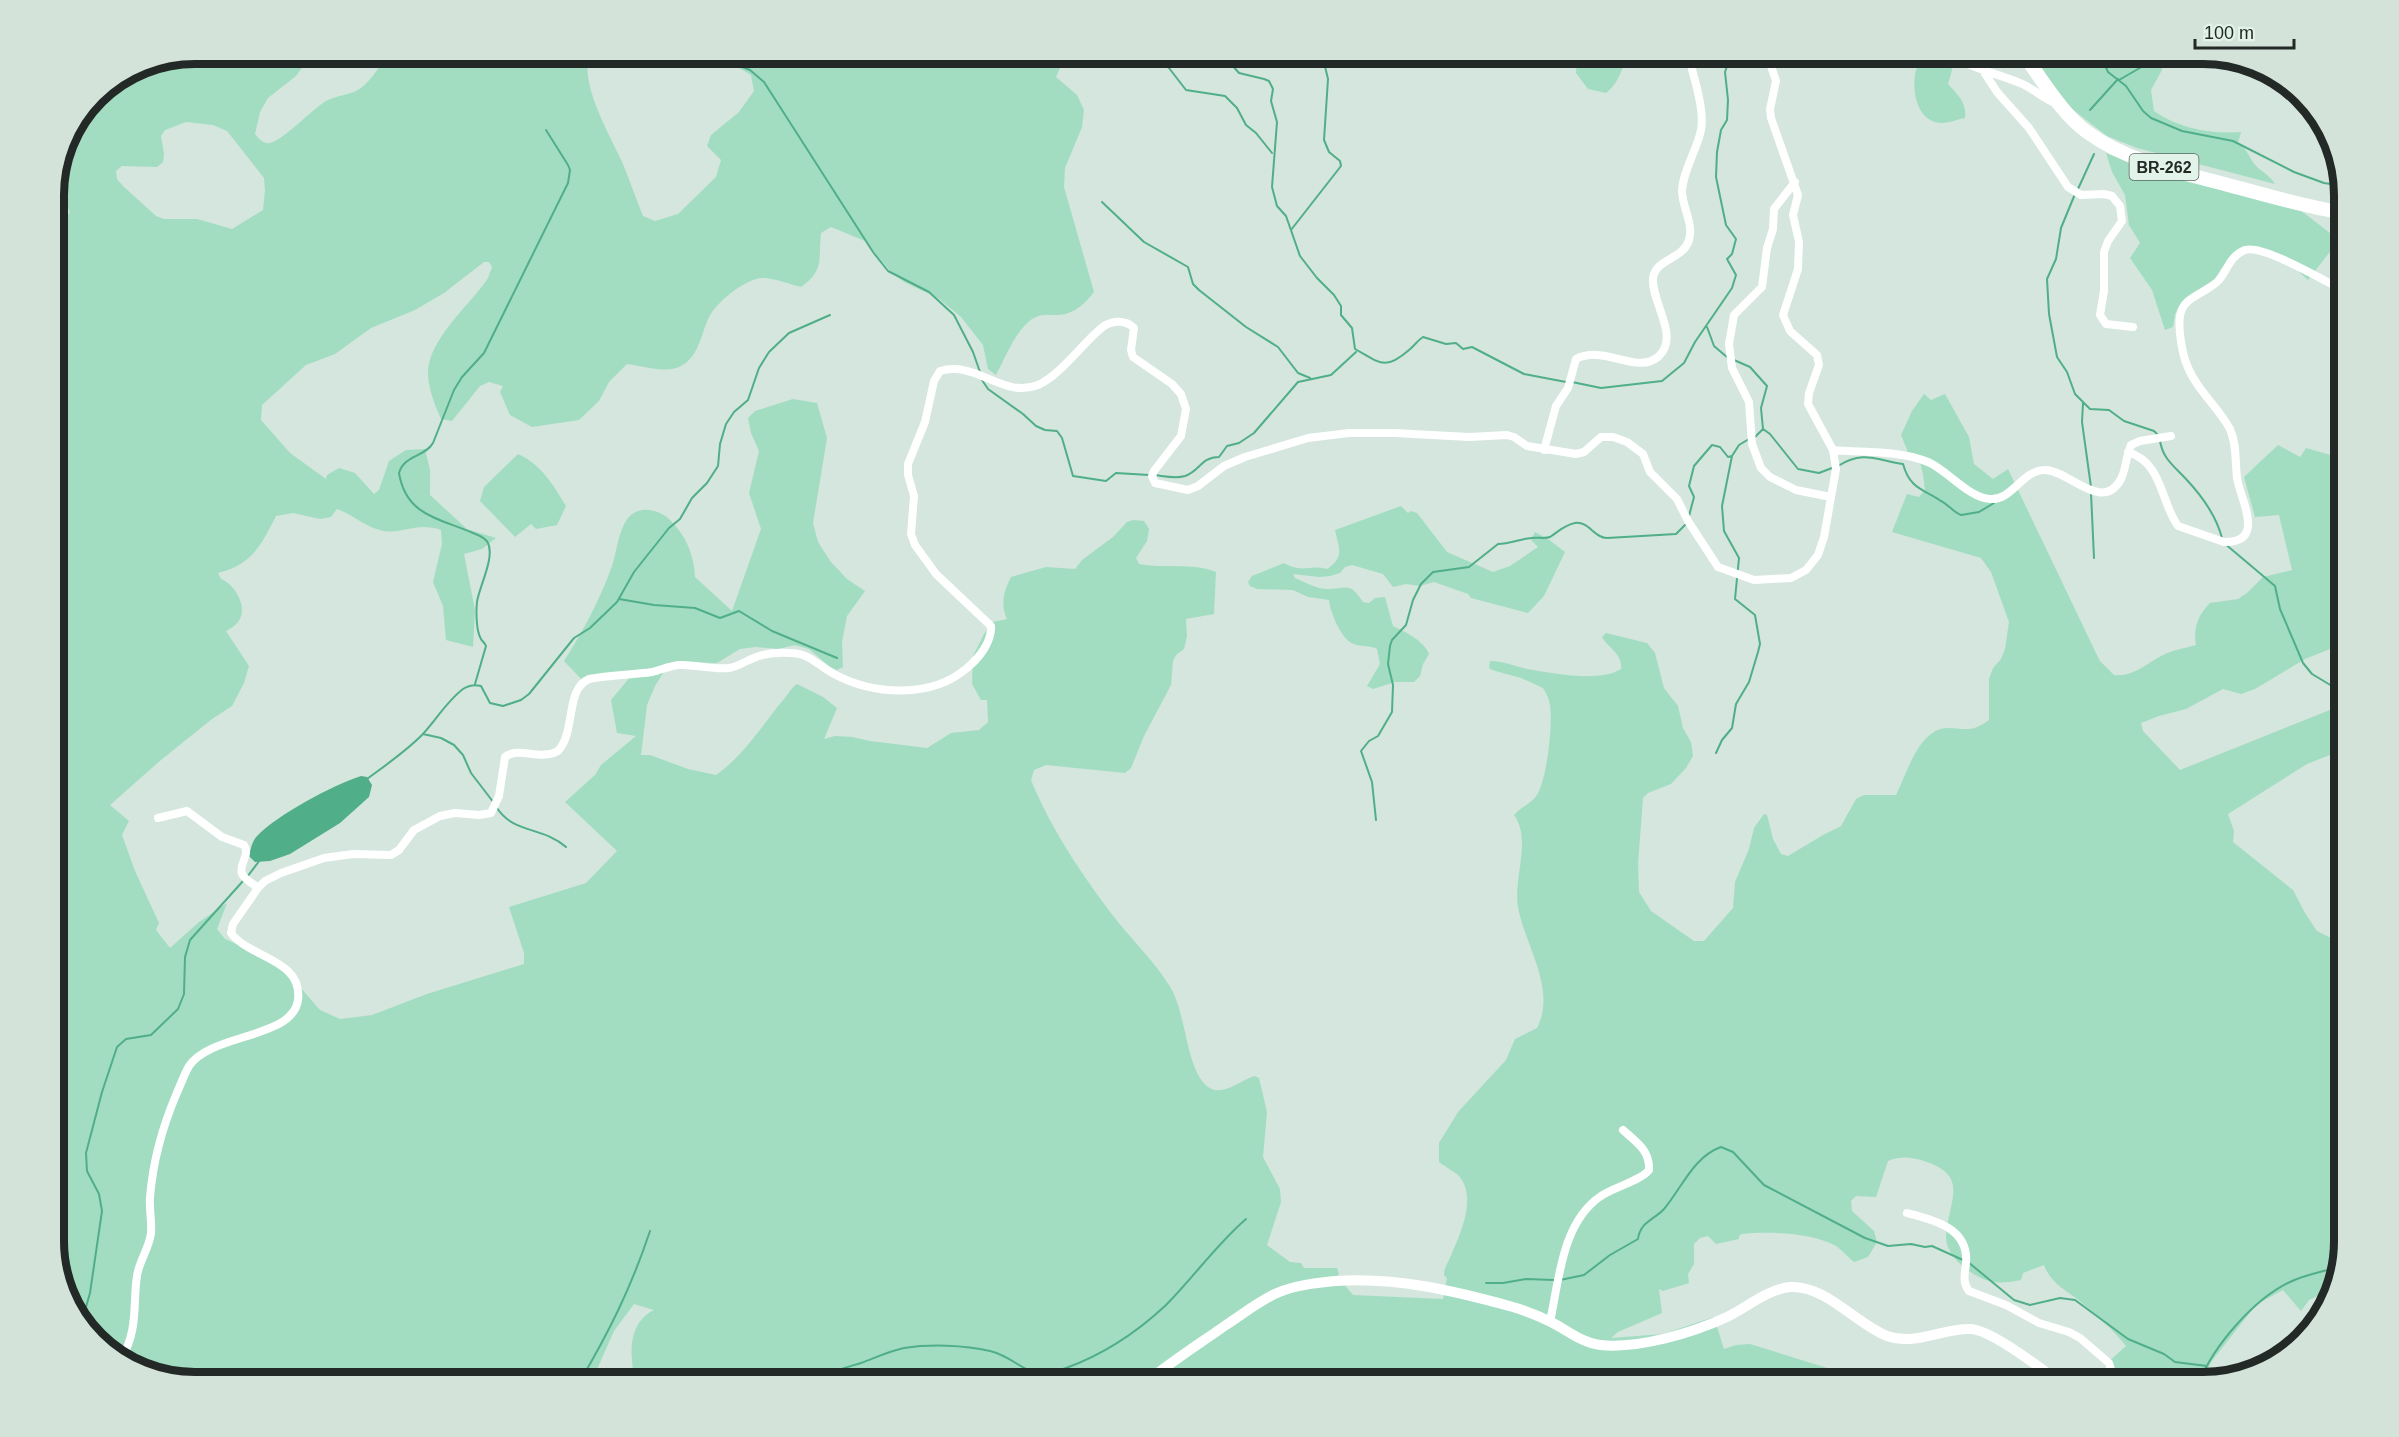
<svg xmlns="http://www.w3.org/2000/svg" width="2399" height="1437" font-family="Arial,sans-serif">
<rect width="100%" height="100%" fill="#d4e6dd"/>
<path fill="#a2ddc2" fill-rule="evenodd" d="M 195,54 L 309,54 L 304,65 L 296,76 L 268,98 L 260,112 L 255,134 C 259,139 263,144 270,143 C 285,139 311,110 326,101 C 337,95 352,95 361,88 C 371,80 381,66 386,54 L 590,54 C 578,82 611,137 623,164 C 630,181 636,199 643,216 L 655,221 L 678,214 L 716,177 L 721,160 L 707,146 L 711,135 L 739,112 L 754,91 L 751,75 L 741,69 L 703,54 L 737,54 L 752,58 L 759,54 L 1066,54 L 1056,77 L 1077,95 L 1084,110 L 1082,127 L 1065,168 L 1064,187 L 1094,292 C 1086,303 1074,314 1059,315 C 1049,315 1041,313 1032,319 C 1015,331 1006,357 996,375 L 988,369 L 983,345 L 961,317 L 938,298 L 904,282 L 891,272 L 865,241 L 831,227 L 821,233 C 818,259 825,270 801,287 C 789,284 777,279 765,278 C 748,276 718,301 710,315 C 701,332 700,356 681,366 C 666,374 643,366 627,364 L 609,382 L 599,401 L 579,420 L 532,427 L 510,415 L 500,392 L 503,386 L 489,382 L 480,386 L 452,421 L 441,419 C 435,405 429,391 428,375 C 427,339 470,306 488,278 L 492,267 L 489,262 L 484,262 L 444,293 L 415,310 L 371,328 L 335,354 L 306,365 L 262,405 L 261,420 L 290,453 L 326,479 L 327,475 L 339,468 L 355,473 L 374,494 L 379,490 L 389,461 L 406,450 L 425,449 L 430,470 L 430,495 L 467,529 L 496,538 L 482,549 L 464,554 L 475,610 L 473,647 L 446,640 L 443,606 L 433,582 L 442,544 L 441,530 C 415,521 401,536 380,530 C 364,526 352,514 337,509 L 331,517 L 320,519 L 293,513 L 276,516 C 261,545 253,564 218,573 L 221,579 C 235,584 249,608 238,622 C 235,626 230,629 226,631 L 249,666 L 244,683 L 232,706 L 212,719 L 161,760 L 110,805 L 129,821 L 122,835 L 135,871 L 159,923 L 156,930 L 170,948 L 199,922 L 227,903 L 217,929 L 225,939 L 258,953 L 292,978 L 320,1010 L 340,1019 L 372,1015 L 427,994 L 524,964 L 524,953 L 509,907 L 586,883 L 617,851 L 565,802 L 595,775 L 601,765 L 636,736 L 617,733 L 611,700 L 635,671 L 583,681 L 564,661 C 583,631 600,600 612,566 C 617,551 618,531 628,518 C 639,505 658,509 669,519 C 686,535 694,555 695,577 L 732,611 L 761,529 L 749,493 L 759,451 L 751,433 L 748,418 L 755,411 L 793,399 L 817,403 L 827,438 L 813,523 L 818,542 L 831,562 L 847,579 L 865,591 L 847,616 L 842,642 L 843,667 L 837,670 L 830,667 L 809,649 L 795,645 L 778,649 L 756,647 L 740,649 L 717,663 L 679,662 L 669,664 L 655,686 L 647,705 L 641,755 L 650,755 L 688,769 L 716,775 C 742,757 760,729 779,705 C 786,698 789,690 797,684 L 823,697 L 837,708 L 824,739 L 835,736 L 852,737 L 870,741 L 927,748 L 951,733 L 979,730 L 988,722 L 987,700 L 981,700 L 972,684 L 973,656 L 984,634 L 993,622 L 1007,619 C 1000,604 1004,591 1011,577 L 1046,567 L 1075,569 L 1082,560 L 1113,537 L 1127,522 L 1133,520 L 1144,521 L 1149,529 L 1147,541 L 1136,558 L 1139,564 C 1164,569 1192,562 1216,572 L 1214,614 L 1186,619 L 1187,636 L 1184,649 L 1176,655 L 1173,661 L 1171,685 L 1144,736 L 1131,768 L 1125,773 L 1046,765 L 1034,770 L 1031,780 C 1051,829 1082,875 1114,917 C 1132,940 1154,961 1169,985 C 1187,1012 1185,1069 1208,1087 C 1222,1097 1240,1081 1254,1076 L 1259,1078 L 1267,1112 L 1263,1157 L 1280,1189 L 1281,1202 L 1267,1245 L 1290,1262 L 1301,1263 L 1304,1268 L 1337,1268 L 1339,1274 L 1337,1276 L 1353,1295 L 1443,1299 L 1447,1278 L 1444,1275 C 1444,1266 1449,1262 1452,1253 C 1461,1232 1477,1197 1459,1176 C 1454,1171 1445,1167 1439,1162 L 1439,1143 L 1458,1112 L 1506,1060 L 1515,1039 L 1537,1028 C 1557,989 1525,946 1518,907 C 1513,880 1532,839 1514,815 C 1522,806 1532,804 1538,793 C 1547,777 1553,724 1550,705 C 1549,698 1546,693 1543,688 L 1521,678 L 1492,670 L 1489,668 L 1490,661 C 1503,661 1514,666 1527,669 C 1552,673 1599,683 1621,669 C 1623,654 1608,648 1602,637 L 1606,633 L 1647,643 L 1655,653 L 1664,688 L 1678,706 L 1683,728 L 1691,742 L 1693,756 L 1686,768 L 1671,784 L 1648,793 L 1643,798 L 1638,863 L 1639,892 L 1651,911 L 1694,941 L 1704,941 L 1733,908 L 1735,882 L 1749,849 L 1754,828 L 1764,814 L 1767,815 L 1773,839 L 1781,854 L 1788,856 L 1823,835 L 1841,826 L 1856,799 L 1864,795 L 1896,795 C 1907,774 1919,727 1949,728 C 1967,729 1973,732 1989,720 L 1989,679 L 1993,668 L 2001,659 L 2005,649 L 2009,622 L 1991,572 L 1981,558 L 1892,532 L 1907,494 L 1919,497 L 1925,490 L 1923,474 L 1918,455 L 1908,452 L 1901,435 L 1912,411 L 1924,394 L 1931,400 L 1945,394 L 1969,437 L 1974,464 L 1993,479 L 2008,469 L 2095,651 L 2100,661 L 2114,675 C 2134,677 2147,663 2163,655 C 2173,650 2185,648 2196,645 C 2193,628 2198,615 2210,603 L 2238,599 L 2247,593 L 2263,577 L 2292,570 L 2279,515 L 2255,517 L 2244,477 L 2278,445 L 2300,457 L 2306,448 L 2345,459 L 2345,643 L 2305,659 L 2255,689 L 2241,694 L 2223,689 L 2186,709 L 2159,716 L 2141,723 L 2143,731 L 2180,770 L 2345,704 L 2345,749 L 2307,764 L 2228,814 L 2234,831 L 2233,842 L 2293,890 L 2305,913 L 2317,931 L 2333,939 L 2344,954 L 2345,966 L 2332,972 L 2336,995 L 2332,1009 L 2345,1033 L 2345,1242 L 2332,1289 L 2309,1300 L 2301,1311 L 2283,1290 L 2259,1303 L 2252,1310 L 2211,1362 L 2202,1383 L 2111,1383 L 2106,1364 L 2126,1346 C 2113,1329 2097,1316 2081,1302 C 2066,1290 2051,1284 2044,1265 L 2023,1273 L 2021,1280 C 2011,1282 2003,1283 1993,1282 C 1974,1278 1946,1258 1946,1237 C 1947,1203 1972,1176 1924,1161 C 1911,1157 1901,1156 1888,1161 L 1876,1197 L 1856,1196 L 1851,1201 L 1852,1211 L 1874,1231 L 1877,1242 L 1868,1257 L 1854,1262 C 1848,1257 1842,1250 1836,1246 C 1813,1233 1768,1231 1742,1234 L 1739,1236 L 1739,1239 L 1716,1244 L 1708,1236 L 1700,1238 L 1694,1244 L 1694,1264 L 1688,1274 L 1689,1283 L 1663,1291 L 1659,1289 L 1662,1313 L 1618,1332 L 1611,1338 L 1663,1334 L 1714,1317 L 1724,1349 L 1736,1345 L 1750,1344 L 1837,1371 L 1861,1383 L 633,1383 C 635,1374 632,1368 632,1359 C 630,1340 635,1319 654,1310 L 634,1304 L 614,1331 L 591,1383 L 195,1383 L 124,1364 L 73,1313 L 54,1251 L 54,214 L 59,216 L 70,213 L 61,189 L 59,168 L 65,141 L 96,95 L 142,65 ZM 186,122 L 213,125 L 227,131 L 264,178 L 265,190 L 263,210 L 232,229 L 197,219 L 164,219 L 156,216 L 123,186 L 117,179 L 116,171 L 122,166 L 157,167 L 163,162 L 164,154 L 161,136 L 165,130 Z
M 1574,54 L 1630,54 C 1621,68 1620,82 1606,93 L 1588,89 L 1576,73 L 1577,56 Z
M 1910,54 L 1948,54 C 1956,63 1951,74 1948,84 C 1958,95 1967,103 1965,118 C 1958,119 1949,123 1942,123 C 1918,123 1912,93 1915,75 C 1915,72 1917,69 1917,66 C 1917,61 1914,57 1910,54 Z
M 2029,54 L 2161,54 L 2162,70 L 2151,90 L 2154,111 C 2180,129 2210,134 2241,132 L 2238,143 C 2248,149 2249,159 2257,167 C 2264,173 2270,176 2275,184 L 2137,148 L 2107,136 L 2072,109 Z
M 2106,153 L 2124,160 L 2291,203 L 2339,240 L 2308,280 L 2294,267 L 2250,251 L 2229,261 L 2221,269 L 2215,279 L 2195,292 L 2175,314 L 2173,327 L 2165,330 L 2152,290 L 2130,258 L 2140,243 L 2129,225 L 2125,195 L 2112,172 Z
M 518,454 C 541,464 554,486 566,506 L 557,525 L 536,529 L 531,524 L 515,537 L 480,501 L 484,487 Z
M 1401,506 L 1408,513 L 1411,511 L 1417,513 L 1447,552 L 1493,572 L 1510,566 L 1538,547 L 1531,540 L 1535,532 L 1548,539 L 1565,552 L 1544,596 L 1528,613 L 1471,598 L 1468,594 L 1434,582 L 1420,586 L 1406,584 L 1393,587 L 1383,574 L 1352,565 L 1345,567 L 1340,573 L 1330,576 L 1319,577 L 1293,574 L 1295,578 C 1305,582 1316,589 1327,589 C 1348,589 1349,581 1363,602 L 1369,603 L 1375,598 L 1385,597 L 1393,626 C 1406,632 1424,641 1429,654 L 1423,664 L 1420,676 L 1414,682 L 1395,682 L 1373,689 L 1367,686 L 1380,664 L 1377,649 C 1370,645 1362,647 1354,644 C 1342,641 1330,612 1329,600 L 1308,597 L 1293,590 L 1257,589 L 1250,586 L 1248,582 L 1252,576 L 1284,563 C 1304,574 1308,564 1327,569 C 1345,557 1339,549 1335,530 Z"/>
<path fill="#50ae89" d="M 361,776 L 367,777 L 372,785 L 369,797 L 340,823 L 290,854 L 270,861 L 255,862 L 249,856 C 251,848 252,841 258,835 C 279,814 333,785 361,776 Z"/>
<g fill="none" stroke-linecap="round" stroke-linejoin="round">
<path stroke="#50ae89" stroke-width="2" d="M 709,54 L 750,70 L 764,82 L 873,252 L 888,271 L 929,292 L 954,315 L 973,352 L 980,372
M 1148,54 L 1169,68 L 1186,90 L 1225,96 L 1237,108 L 1246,125 L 1256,133 L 1272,153
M 1227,54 L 1232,65 L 1239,73 L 1264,79 L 1269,81 L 1273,89 L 1271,101 L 1277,122 L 1272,187 L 1277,206 L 1286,216 L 1300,256 L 1317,278 L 1334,295 L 1341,306 L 1341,315 L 1352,328 L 1355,349 C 1380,363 1385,371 1409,350 C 1415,345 1417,341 1423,337 L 1446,344 L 1456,343 L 1463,349 L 1472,347 L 1524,374 L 1566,382
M 2100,54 L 2108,72 L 2126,86 L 2143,111 L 2151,118 L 2182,131 L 2233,141 L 2294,172 L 2324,183 L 2345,186
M 2119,80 L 2164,54
M 2090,110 L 2118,79
M 2078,189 L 2094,154
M 2075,194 L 2061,228 L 2056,259 L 2047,279 L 2049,314 L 2057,357 L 2067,372 L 2075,394 L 2090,409 L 2109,410 L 2124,421 L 2154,431 L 2159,436
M 1102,202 L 1144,242 L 1188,267 L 1193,284 L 1199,290 L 1246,327 L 1278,347 L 1298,373 L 1310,378
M 1291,230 L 1341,166 L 1340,161 L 1329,152 L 1324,140 L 1328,79 L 1322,54
M 1707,327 L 1714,346 L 1728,358
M 1734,360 L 1750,367 L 1767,386 L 1761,408 L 1763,429 L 1755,437
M 982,380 L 988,389 L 1023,414 L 1036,426 L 1045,430 L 1057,431 L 1062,438 L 1073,476 L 1106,481 L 1116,473 L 1149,475
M 1572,382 L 1601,388 L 1662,381 L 1684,363 L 1695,342 L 1732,288 L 1736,275 L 1727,259 L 1732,254 L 1736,239 L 1726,225 L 1716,177 L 1717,152 L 1721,130 L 1727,120 L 1728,100 L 1725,72 L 1731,54
M 2083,403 L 2082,422 L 2091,487
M 1763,429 L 1770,434 L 1798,469 L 1819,473 L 1832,468
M 2160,441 C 2163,459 2174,466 2186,479 C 2202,496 2216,515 2222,538
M 1838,466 C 1863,450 1876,460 1903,464 C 1910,489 1923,489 1941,501 C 1949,505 1953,512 1961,515 L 1979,512 L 1994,503
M 1154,475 C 1164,476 1175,479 1185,476 C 1200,471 1201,457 1219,457 L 1227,446 L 1239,443 L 1254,433 L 1298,382 L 1331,375 L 1356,352
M 2091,493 L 2094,558
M 1689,516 L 1694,497 L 1689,486 L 1694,466 L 1712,445 L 1720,447 L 1728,457 L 1732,456
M 2224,543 L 2275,586 L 2280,609 L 2303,663 L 2312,674 L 2332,686 L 2345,701
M 619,599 L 654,605 L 695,608 L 720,618 L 739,611 L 772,631 L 837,658
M 475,684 L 486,646 C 485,643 482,641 481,639 C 476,631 476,611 477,602 C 479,587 495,558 488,543 C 485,537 478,535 473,533 C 439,518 406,516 399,473 C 404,455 425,457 433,443 L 454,390 L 462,377 L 484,353 L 568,183 L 570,170 L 568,165 L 546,130
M 423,734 L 441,738 L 454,745 L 463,755 L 471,773 L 494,803
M 1716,753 L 1722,740 L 1732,728 L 1736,704 L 1749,682 L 1758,652 L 1760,644 L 1755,615 L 1735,599 L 1739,558 L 1724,531 L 1722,506 L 1732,456 L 1739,445 L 1749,439
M 367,779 C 386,765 405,752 422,735 C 436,720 447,701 463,689 C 469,685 474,684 481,686 L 490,703 L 503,706 L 521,700 L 529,694 L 574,638 L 590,628 L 617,602 L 634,572 L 669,528 L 680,519 L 692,498 L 707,483 L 718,466 L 720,444 L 726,424 L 734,412 L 748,400 L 759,368 L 769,352 L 789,333 L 830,315
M 497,808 C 514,834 542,826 566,847
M 1376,820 L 1372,782 L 1361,751 L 1369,741 L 1378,736 L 1392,712 L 1393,685 L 1388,664 L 1390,646 L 1392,640 L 1406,625 L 1413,600 L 1421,584 L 1433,572 L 1469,567 L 1498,544 C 1510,544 1519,539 1531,538 C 1537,537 1545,539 1550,537 C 1558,532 1564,525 1575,523 C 1589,521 1594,538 1607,538 L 1676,534 L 1686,524
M 247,877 L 260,860
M 1968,1262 L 2014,1300 L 2030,1305 L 2060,1298 L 2075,1300 L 2128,1339 L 2164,1354 L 2175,1362 L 2207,1366
M 1560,1280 L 1584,1275 L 1610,1255 L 1638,1239 C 1640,1222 1654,1220 1664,1209 C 1682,1188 1693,1157 1721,1147 L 1733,1152 L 1764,1185 L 1865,1238 L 1888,1246 L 1911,1244 L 1925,1247 L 1932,1246 L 1963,1260
M 1486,1283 L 1503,1283 L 1526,1279 L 1554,1280
M 82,1321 L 90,1293 L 102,1211 L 99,1194 L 87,1171 L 86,1153 L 102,1092 L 117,1047 L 126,1039 L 151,1035 L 178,1009 L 184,994 L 185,957 L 190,940 L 243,881
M 579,1383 C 609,1332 631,1288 650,1231
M 821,1383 C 832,1370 845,1368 861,1363 C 875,1358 889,1351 904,1348 C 930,1344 964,1345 990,1351 C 1022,1359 1026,1384 1066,1368 C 1102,1355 1137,1332 1165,1306 C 1193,1278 1216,1245 1246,1219
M 2199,1383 C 2213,1346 2254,1299 2290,1282 C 2304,1275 2322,1272 2338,1267"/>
<path stroke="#fff" stroke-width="8" d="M 1948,54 C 1971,68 1995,73 2020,83 C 2033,88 2042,98 2057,104
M 1984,72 L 1997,92 L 2029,128 L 2068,187 L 2081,195 L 2104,194 L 2112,196 L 2120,206 L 2122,221 L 2108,241 L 2104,252 L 2104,291 L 2100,315 L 2106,324 L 2133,327
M 1795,182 L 1774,209 L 1773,229 L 1767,248 L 1762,287 L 1734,315 L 1729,344 L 1732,368 L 1749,402 L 1752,444 L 1761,468 L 1770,477 L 1796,490 L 1831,497
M 1544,450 L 1556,406 L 1568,388 L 1576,359 C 1605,344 1638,376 1659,356 C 1680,336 1651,302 1653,278 C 1656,258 1683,260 1689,240 C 1694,224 1682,207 1682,191 C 1683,170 1697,150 1701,130 C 1705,109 1693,75 1688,54
M 1833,450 C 1864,453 1899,450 1928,462 C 1947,470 1969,498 1990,499 C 2012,501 2022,470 2045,470 C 2069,470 2102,514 2121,479 C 2126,469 2126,456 2131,445 L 2140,441 L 2171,436
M 2128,452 C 2163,463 2160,501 2178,526 L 2224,542 C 2267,543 2240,499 2237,478 C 2235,462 2237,444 2230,429 C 2218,407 2196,389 2187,365 C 2182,354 2178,328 2180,316 C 2182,296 2208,293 2219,280 C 2228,269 2230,256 2245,250 C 2263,244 2326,282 2345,291
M 158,818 L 187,811 L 222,837 L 244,845 C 251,855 238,864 242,874 C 245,880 254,884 258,888
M 1907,1213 C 1934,1220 1969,1228 1966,1263 C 1965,1274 1962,1282 1969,1291 L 2006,1305 L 2039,1323 L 2069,1332 L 2080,1338 L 2109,1363 L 2115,1383
M 1550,1322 C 1559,1280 1562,1222 1601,1196 C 1612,1188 1642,1180 1649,1170 C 1650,1150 1636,1142 1623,1130
M 121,1361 C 126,1351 130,1341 132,1331 C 136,1313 134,1294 137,1276 C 139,1261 149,1249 151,1233 C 152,1221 149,1209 150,1197 C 153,1161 162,1128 176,1095 C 180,1086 184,1075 189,1066 C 211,1033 293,1039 298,1000 C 303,959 249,958 231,933 L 233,924 L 258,888 L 265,881 L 281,873 L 324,858 L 353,854 L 391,855 L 399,850 L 414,830 L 440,816 L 455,813 L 479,815 L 491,813 L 499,796 L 505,757 C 519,746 540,761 558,751 C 576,732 565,689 589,679 C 610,675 631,675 652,672 C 661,670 669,666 679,665 C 695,664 712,670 729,668 C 738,667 745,661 754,658 C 765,653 778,652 790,653 C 810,653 817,665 834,674 C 873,695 931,699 967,668 C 979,658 992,642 991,626 L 936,574 L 915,545 L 911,534 L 914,496 L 908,475 L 908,464 L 925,422 L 934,381 L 940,371 C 976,360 1003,399 1038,385 C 1060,376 1085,340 1104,326 C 1114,320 1126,320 1134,328 L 1131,350 L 1133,357 L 1172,384 L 1181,394 L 1186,409 L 1181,436 L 1154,471 L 1152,476 L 1155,483 L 1188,490 L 1198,486 L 1224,466 L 1245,457 L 1308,438 L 1349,433 L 1395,433 L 1469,437 L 1507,435 L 1514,437 L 1527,446 L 1576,454 L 1584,452 L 1601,437 L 1613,437 L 1627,442 L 1643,454 L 1650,472 L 1677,499 L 1688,521 L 1718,567 L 1754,580 L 1791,578 L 1806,570 L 1818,555 L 1824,537 L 1836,469 L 1833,450 L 1808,404 L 1809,393 L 1819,365 L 1817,355 L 1790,331 L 1783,315 L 1798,269 L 1799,242 L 1793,215 L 1798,195 L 1771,118 L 1770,109 L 1776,81 L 1767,54"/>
<path stroke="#fff" stroke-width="10" d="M 2300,1339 L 2310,1319 L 2328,1306
M 1145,1383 C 1171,1362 1199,1344 1226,1325 C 1243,1314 1259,1301 1277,1293 C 1295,1285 1316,1283 1336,1281 C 1398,1277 1455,1291 1513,1307 C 1526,1311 1539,1316 1551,1322 C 1567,1330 1582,1343 1600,1345 C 1639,1349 1692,1333 1727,1317 C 1746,1308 1768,1289 1790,1287 C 1826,1285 1856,1324 1887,1336 C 1916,1346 1942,1328 1971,1329 C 1991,1330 2042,1369 2060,1383"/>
<path stroke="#fff" stroke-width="14" d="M 2023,54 C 2043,80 2060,112 2087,132 C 2128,162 2180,172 2228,185 C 2267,195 2305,207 2345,213"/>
</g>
<g text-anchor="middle" stroke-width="4.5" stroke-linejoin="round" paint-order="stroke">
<rect fill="#e2f3ea" stroke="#5c6661" stroke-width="1.5" x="2129.5" y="154" width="69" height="26" rx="4.5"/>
<g font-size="16" font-weight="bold" fill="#232926">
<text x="2164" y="173">BR-262</text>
</g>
</g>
<path d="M0 0H2399V1437H0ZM195 64H2203A131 131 0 0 1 2334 195V1241A131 131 0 0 1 2203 1372H195A131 131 0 0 1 64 1241V195A131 131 0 0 1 195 64Z" fill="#d3e3da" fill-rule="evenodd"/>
<path fill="none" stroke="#232926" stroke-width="8" d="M195 64H2203A131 131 0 0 1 2334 195V1241A131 131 0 0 1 2203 1372H195A131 131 0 0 1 64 1241V195A131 131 0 0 1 195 64Z"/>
<path d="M2195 39v9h99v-9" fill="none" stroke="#232926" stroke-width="3"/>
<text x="2204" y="39" font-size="18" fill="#232926" stroke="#e2f3ea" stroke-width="4.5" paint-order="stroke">100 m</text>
</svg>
